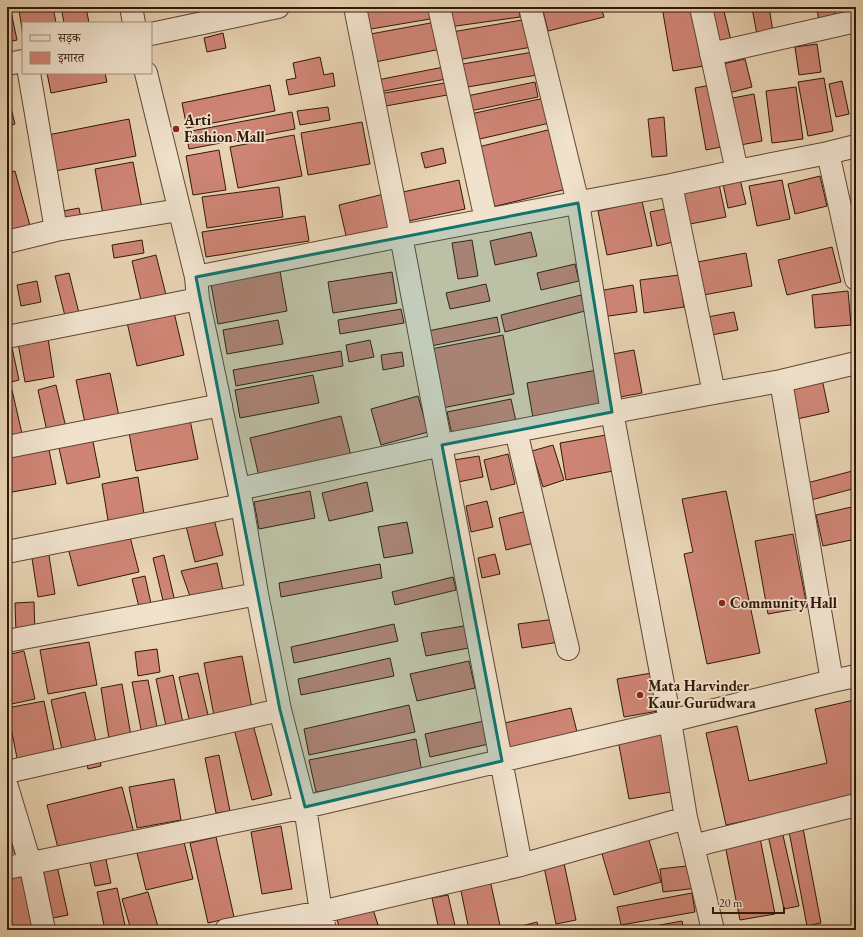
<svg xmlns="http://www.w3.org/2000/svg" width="863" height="937" font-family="'EB Garamond','Noto Serif Devanagari',serif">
<rect width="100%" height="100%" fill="#e8d3b2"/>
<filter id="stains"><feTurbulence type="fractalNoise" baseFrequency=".005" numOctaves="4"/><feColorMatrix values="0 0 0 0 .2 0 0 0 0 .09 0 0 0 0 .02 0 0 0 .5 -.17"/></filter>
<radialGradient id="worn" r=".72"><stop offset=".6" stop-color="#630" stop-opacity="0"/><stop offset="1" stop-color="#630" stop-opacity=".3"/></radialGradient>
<path fill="#cf8575" stroke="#32170a" d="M 7,7 L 10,7 L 17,40 L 7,42 Z
M 39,7 L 53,7 L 56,23 L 23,23 L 23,36 L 19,10 Z
M 61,7 L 86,7 L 89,23 L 64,23 Z
M 161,7 L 177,7 L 161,10 Z
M 361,7 L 434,7 L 436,18 L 365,30 Z
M 445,7 L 519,7 L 520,17 L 449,27 Z
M 542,7 L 601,7 L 604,17 L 548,31 Z
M 662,7 L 695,7 L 704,66 L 673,71 Z
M 705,7 L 723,7 L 732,45 L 715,49 Z
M 756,7 L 769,7 L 774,38 L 758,40 L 752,8 Z
M 817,7 L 834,7 L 836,22 L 819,24 Z
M 851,7 L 856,7 L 856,11 L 852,12 Z
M 528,19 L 532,47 L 457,60 L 452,32 Z
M 436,22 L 441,49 L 370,63 L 365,35 Z
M 223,33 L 226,48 L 207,52 L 204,38 Z
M 854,38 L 856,38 L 856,55 Z
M 817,44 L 821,72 L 799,75 L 795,47 Z
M 533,52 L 537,75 L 462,88 L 457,65 Z
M 320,57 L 324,75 L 333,73 L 335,86 L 289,95 L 286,80 L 296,78 L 293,63 Z
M 745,59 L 752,87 L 725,94 L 718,65 Z
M 449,66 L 451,78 L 379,92 L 377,80 Z
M 47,73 L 105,73 L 107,82 L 51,93 Z
M 824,78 L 833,131 L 808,136 L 798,82 Z
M 842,81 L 849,114 L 836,117 L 829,84 Z
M 451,82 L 453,94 L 380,107 L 378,94 Z
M 535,82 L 538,97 L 465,112 L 462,97 Z
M 716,84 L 726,146 L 706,150 L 695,88 Z
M 270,85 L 275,111 L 187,128 L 182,103 Z
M 796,87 L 803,139 L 772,143 L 766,91 Z
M 754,94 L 762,141 L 735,146 L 727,99 Z
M 549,97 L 554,122 L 471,141 L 466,115 Z
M 328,107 L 330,120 L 300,125 L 297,111 Z
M 11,108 L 15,124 L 7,126 L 7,109 Z
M 292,112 L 295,129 L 189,149 L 186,132 Z
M 664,117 L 667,156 L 652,157 L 648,119 Z
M 129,119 L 136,156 L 55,171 L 48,135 Z
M 362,122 L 370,164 L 308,175 L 301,133 Z
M 556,128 L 571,188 L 488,208 L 474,148 Z
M 294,135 L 302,176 L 238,188 L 230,147 Z
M 443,148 L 446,163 L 425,168 L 421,153 Z
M 219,150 L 226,190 L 193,195 L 186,156 Z
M 133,162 L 142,208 L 103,215 L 95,169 Z
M 15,171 L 32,233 L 7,240 L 7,173 Z
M 739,175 L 746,204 L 728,208 L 722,179 Z
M 820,176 L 827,206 L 795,214 L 788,184 Z
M 459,180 L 465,209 L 404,222 L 398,193 Z
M 782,180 L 790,219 L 757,226 L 749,186 Z
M 719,184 L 726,217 L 685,225 L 678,193 Z
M 279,187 L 283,217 L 207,228 L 202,197 Z
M 384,194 L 392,229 L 347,240 L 339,205 Z
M 642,201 L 652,246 L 607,255 L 598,211 Z
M 79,208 L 82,223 L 57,229 L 53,213 Z
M 665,209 L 673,242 L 657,246 L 650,212 Z
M 305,216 L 309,241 L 206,257 L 202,232 Z
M 531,232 L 537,256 L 495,265 L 490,241 Z
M 142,240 L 144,253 L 114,258 L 112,245 Z
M 472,240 L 478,276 L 458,279 L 452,243 Z
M 832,247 L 841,282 L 787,295 L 778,260 Z
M 746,253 L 752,286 L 698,296 L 692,263 Z
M 156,255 L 167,299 L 142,305 L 132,261 Z
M 575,264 L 579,281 L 541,290 L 537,273 Z
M 280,271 L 287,311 L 218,324 L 211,284 Z
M 392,272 L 397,303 L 333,313 L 328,282 Z
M 69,273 L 81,321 L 67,324 L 55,276 Z
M 679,275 L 684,307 L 644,313 L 640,280 Z
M 37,281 L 41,302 L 21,306 L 17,285 Z
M 486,284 L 490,301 L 450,309 L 446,293 Z
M 633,285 L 637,312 L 602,317 L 598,291 Z
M 848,291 L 851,325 L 815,328 L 812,295 Z
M 581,295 L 585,311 L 505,332 L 501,315 Z
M 173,308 L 184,355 L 137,366 L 126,318 Z
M 401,309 L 404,323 L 340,334 L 338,320 Z
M 734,312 L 738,330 L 706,336 L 702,318 Z
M 497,317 L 500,332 L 426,347 L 423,332 Z
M 278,320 L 283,344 L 227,354 L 223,330 Z
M 503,335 L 514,394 L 437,409 L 426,350 Z
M 48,338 L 54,377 L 25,382 L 18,343 Z
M 370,340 L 374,357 L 349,362 L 346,345 Z
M 11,343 L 19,380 L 7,383 L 7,344 Z
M 634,350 L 642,393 L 620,397 L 613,354 Z
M 341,351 L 343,366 L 236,386 L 233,370 Z
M 402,352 L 404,366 L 383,370 L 381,355 Z
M 597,370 L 604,405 L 533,418 L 527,383 Z
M 110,373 L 120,421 L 86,428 L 76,380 Z
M 313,375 L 319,403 L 240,418 L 235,390 Z
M 822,379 L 829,412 L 797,419 L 789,386 Z
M 56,385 L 67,432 L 48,436 L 38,390 Z
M 12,390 L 23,438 L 7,441 L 7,392 Z
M 418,396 L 428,432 L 381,445 L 371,409 Z
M 511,399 L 517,426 L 453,439 L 447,412 Z
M 189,415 L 198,459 L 136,471 L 128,427 Z
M 341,416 L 352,460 L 260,481 L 250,438 Z
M 91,432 L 100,477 L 67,484 L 57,439 Z
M 606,435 L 613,471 L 566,480 L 560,443 Z
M 48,445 L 56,484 L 7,493 L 7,453 Z
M 553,445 L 564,480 L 543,487 L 532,451 Z
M 508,454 L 515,484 L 491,490 L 484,460 Z
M 479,456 L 483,477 L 458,482 L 454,460 Z
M 856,470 L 856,488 L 811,500 L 807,483 Z
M 138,477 L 145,520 L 109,526 L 102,484 Z
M 367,482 L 373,511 L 329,521 L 322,493 Z
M 310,491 L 315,518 L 259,529 L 254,502 Z
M 726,491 L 760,653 L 707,664 L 684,554 L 693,552 L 682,499 Z
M 487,501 L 493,527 L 471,532 L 466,506 Z
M 856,506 L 856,539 L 823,546 L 816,515 Z
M 527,511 L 534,543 L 506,550 L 499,518 Z
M 213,515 L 223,555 L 195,562 L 185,522 Z
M 407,522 L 413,553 L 384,558 L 378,527 Z
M 129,533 L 139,572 L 78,586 L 68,548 Z
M 793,534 L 807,607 L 768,614 L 755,541 Z
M 48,549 L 55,594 L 38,597 L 31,552 Z
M 495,554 L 500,574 L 482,578 L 478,558 Z
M 164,555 L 176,606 L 165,609 L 153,558 Z
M 217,563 L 224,595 L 192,602 L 181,571 Z
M 380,564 L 382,578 L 281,597 L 279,583 Z
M 145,576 L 152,608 L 140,611 L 132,579 Z
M 453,577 L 456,590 L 395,605 L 392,592 Z
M 34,602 L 35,633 L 16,633 L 15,603 Z
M 555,619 L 559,642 L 522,648 L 518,624 Z
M 394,624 L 398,641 L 294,663 L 291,647 Z
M 470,625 L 474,647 L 426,656 L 421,633 Z
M 89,642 L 97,685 L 48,694 L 40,650 Z
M 157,649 L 160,672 L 138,676 L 135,652 Z
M 24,651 L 35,699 L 7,705 L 7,655 Z
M 242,656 L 253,713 L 215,721 L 204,663 Z
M 390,658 L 394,676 L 301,695 L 298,679 Z
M 469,661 L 475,688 L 417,701 L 410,674 Z
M 657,672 L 664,710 L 624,717 L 617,679 Z
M 198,673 L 209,719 L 190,723 L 179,677 Z
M 173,675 L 183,723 L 166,726 L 156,679 Z
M 148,680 L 158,732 L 142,735 L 132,682 Z
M 122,684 L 131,736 L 109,739 L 101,688 Z
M 85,692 L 97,746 L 63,754 L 51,700 Z
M 854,700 L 856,709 L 856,797 L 726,825 L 706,733 L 737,726 L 749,781 L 827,763 L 815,709 Z
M 44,701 L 55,755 L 18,763 L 7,708 Z
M 409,705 L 415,732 L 309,755 L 304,729 Z
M 571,708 L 578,736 L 506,752 L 500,724 Z
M 252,721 L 272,795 L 252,800 L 233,725 Z
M 484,721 L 489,744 L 430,757 L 425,734 Z
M 661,733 L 671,792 L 629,799 L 618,740 Z
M 416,739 L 422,772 L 316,792 L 309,760 Z
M 99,753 L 101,766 L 88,769 L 85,755 Z
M 219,755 L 230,811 L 216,813 L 205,758 Z
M 174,779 L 181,820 L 137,828 L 129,787 Z
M 122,787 L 134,833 L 59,852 L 47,805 Z
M 7,811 L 8,811 L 17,863 L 7,865 Z
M 802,823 L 821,923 L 807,926 L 788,826 Z
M 281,826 L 292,889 L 262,894 L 251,832 Z
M 782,831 L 799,906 L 784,909 L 768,835 Z
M 647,833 L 661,882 L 614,895 L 600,847 Z
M 216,837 L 234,917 L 208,923 L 190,843 Z
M 183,838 L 193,879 L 146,890 L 136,849 Z
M 760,838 L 775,914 L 740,920 L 725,845 Z
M 105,855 L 111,883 L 95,886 L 89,858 Z
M 564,863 L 576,920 L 556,924 L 544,867 Z
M 695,865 L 698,888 L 663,892 L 660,869 Z
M 57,866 L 68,915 L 53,918 L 43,869 Z
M 21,870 L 34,930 L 7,930 L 7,873 Z
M 490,880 L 501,930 L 469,930 L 460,886 Z
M 117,888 L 126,930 L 105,930 L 97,892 Z
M 148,892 L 159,930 L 131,930 L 122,899 Z
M 692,893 L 695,912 L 621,925 L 617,907 Z
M 448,895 L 456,930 L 439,930 L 432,898 Z
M 372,906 L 378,925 L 358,930 L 340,930 L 336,916 Z
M 682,921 L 684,930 L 633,930 Z
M 537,922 L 539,930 L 518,930 L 518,927 Z
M 307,924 L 308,930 L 268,930 Z"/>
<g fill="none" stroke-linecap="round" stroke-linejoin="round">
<defs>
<path id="street" d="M 131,7 L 134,23
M 355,7 L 401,236 L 521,865
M 439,7 L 486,220
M 530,7 L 578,203 L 612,412 L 670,721 L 686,818 L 693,846 L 713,930
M 701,7 L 737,171
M 151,34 L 278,7
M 711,54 L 856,21
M 7,64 L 23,61
M 29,73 L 56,230
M 146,73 L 196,277 L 198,299 L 242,505 L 257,594 L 280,710 L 305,807 L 321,912 L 325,930
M 828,153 L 856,279
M 671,185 L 714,393
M 7,242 L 56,230 L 179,210
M 196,277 L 401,236 L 671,185 L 737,171 L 828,153 L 856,146
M 7,337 L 198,299
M 781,381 L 832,681
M 516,431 L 568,649
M 7,447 L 221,405
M 239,489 L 442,445 L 516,431 L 603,414 L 714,393 L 781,381 L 856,363
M 7,552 L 242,505
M 7,641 L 257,594
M 7,772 L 280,710
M 7,787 L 30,863 L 44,930
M 693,846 L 856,805
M 7,868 L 305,807 L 670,721 L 832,681 L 856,676
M 226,930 L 321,912 L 521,865 L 686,818"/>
</defs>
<use href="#street" stroke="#604634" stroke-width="24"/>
<use href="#street" stroke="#f0e2cd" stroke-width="22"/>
</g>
<path fill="#0f766e" fill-opacity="0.2" stroke="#0f766e" stroke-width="3" stroke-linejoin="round" d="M 578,203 L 612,412 L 442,445 L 502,761 L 305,807 L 280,710 L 196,277 Z"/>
<g fill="#8f2418" stroke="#f0e2cd" stroke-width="1.5">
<circle cx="176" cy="129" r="4"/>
<circle cx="722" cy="603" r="4"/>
<circle cx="640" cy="695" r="4"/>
</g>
<g text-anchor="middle" stroke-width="3.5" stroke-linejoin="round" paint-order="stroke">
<g font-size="15" font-weight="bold" fill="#32170a" stroke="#f0e2cd" text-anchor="start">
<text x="184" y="125">Arti<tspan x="184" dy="17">Fashion Mall</tspan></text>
<text x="730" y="608">Community Hall</text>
<text x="648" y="691">Mata Harvinder<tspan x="648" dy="17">Kaur Gurudwara</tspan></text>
</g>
</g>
<rect width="863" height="937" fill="none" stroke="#e8d3b2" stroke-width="24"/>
<rect x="8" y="8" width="847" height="921" fill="none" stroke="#32170a" stroke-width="2"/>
<rect x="12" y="12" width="839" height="913" fill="none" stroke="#32170a"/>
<rect x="22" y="22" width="130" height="52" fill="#f0e2cd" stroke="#a4917f"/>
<rect x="30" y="35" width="20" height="6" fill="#f0e2cd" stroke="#a4917f"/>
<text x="58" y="42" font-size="12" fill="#32170a">सड़क</text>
<rect x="30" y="52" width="20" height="12" fill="#cf8575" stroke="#a4917f"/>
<text x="58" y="62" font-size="12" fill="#32170a">इमारत</text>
<path d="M713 907v6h71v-6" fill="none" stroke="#32170a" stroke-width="2"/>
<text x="719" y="907" font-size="12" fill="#32170a" stroke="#f0e2cd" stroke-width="3" paint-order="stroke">20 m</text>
<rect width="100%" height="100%" filter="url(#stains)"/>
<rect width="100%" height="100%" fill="url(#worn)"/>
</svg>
